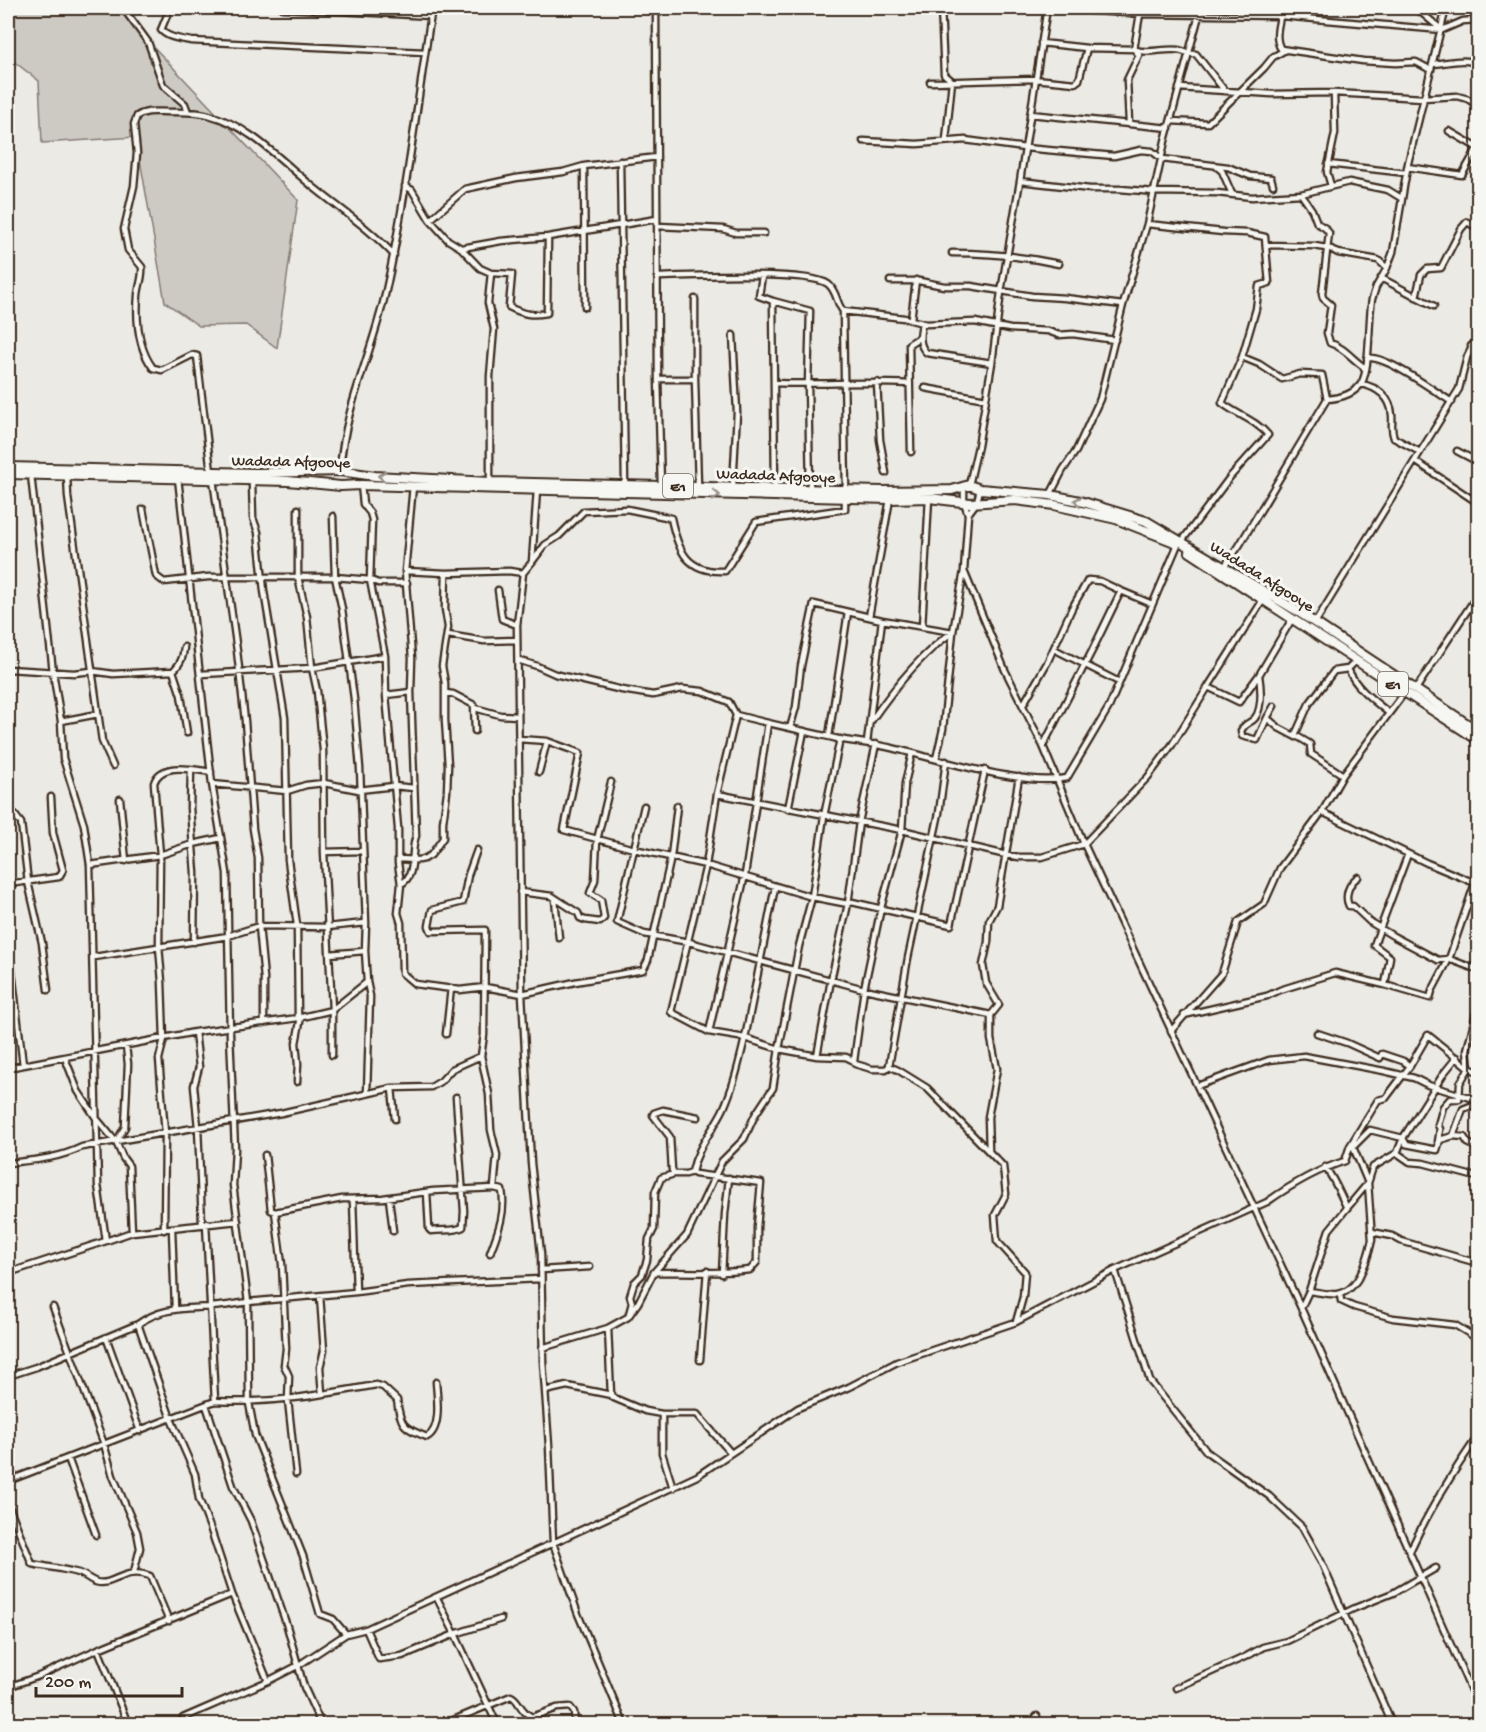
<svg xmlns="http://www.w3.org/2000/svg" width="1486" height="1732" font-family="'Gochi Hand',sans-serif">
<rect width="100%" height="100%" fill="#ebeae5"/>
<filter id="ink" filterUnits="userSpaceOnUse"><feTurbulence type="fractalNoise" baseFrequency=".0167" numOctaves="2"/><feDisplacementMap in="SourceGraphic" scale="12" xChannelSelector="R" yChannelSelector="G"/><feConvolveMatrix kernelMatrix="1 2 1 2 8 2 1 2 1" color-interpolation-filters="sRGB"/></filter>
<g filter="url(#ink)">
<path fill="#cdcac4" stroke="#847a71" stroke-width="1.5" d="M 8,8 L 117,8 L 298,200 L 277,348 L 246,325 L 199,326 L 165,302 L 136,137 L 42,143 L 39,81 L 8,57 Z"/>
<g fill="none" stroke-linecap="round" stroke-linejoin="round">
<defs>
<path id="minor" d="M 123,8 L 148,42 L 163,85 L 185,104 L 188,112
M 170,8 L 161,30 C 168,38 181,39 191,41 L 425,52
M 282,8 L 431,16
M 656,8 L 658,379 L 661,486
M 941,8 L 944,74 L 952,81 L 946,140
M 1050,8 L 1140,14 L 1281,16 L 1442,30 L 1463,21 L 1478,20
M 1282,8 C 1280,20 1273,38 1281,49 L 1363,61 L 1395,63 L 1416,62 L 1431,70
M 1416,8 L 1442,30
M 1041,43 L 1087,48 L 1134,49 C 1147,55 1163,48 1178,50 C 1184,51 1189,54 1196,54 L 1225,91
M 1433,64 C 1447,63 1466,57 1478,64
M 930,82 L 1035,79 L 1075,83 L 1079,80 L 1087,48
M 1179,88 L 1272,94 L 1334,93 L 1423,98 L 1457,96 L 1468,99 L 1478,106
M 1030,114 L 1169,128
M 1171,121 L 1208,123 L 1264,68 L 1273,57 L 1285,50
M 1129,123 L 1127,80 L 1139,55 L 1134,49 L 1140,14
M 1449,131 L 1478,148
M 863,141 L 917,144 L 965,140 L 1025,148 L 1114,156 L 1141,150 L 1152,151 L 1162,159 L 1228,167 L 1250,176 L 1271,178 L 1273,185
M 620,161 L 625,484
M 1328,164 L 1406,173
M 584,166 L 585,307
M 1217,167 L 1222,171 L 1232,194
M 1407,167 L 1462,175 L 1478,147
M 1020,181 L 1090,189 L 1120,189 L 1155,192 L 1217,193 L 1252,197 L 1301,194 L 1349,182 L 1388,190 L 1401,198
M 405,186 L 412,190 L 430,220 L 448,240 L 461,248 L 480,268 L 491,273 L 512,274 L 509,307 C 523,314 531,316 547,313 L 548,237
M 1331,186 L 1327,172 L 1335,133 L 1334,93
M 1301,194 L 1312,210 L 1317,223 L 1325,228 L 1329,233 L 1322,294 L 1323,298 L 1331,305 L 1327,333 L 1330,343 C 1344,347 1352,359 1364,367 L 1364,369
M 430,220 L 465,189 L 516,178 L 563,172 L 584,166 L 657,157
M 1147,224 L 1223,232 L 1247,233 L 1265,237 L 1269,283 L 1259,286 L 1256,309 L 1242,357 L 1259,364 L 1282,379 L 1300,374 L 1322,375 L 1327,399 C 1340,398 1353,395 1361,384 C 1371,368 1368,320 1372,299 L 1376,287 L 1387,268 L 1393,252 L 1408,163 L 1446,8
M 658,226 L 723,229 L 736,233 L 764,233
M 1266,245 L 1315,246 L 1331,249 L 1338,253 L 1378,260 L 1387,268
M 462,248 L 501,241 L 548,237 L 657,219
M 952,253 C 988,253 1023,256 1059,264
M 762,276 L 759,296 L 773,301 L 775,488
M 657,277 C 687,276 809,270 828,284 C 837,291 836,303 843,311 L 904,318 L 926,324 L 975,322 L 1010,329 L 1048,331 L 1059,335 L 1073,334 L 1115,340
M 1381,278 L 1434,306
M 890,281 L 919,281 L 944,286 L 971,286 L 1032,296 L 1065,298 L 1123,305
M 1416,297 L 1421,275 L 1427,269 L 1441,268 L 1461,229 L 1467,222 L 1478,228
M 695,299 L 695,379 L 698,486
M 773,301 L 810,311 L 808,384 L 810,489
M 843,311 L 846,490
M 911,319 L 916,280
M 922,323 C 920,334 918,346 927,353 L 992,363
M 1471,346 L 1478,353
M 1367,358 C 1386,355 1434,391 1452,402
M 658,379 L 695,379
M 877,382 L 880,440 L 886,473
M 774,383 C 819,385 864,381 909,384
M 1361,384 C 1377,387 1391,397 1392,415 C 1393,425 1390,427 1394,438 L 1420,452
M 925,388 L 986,399
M 1457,451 L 1478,462
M 911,452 L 909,344 L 920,337
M 1415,461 L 1478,503
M 340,471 C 344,409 371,356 385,295 C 406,201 417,103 432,8
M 211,472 L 197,356 L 192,355 L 162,370 L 153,368 C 138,348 136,319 138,295 C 139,285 143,277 142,267 L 128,250 L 124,229 L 134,186 L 137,153 L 134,124 L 137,116 C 146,110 157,112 168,112 C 181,112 196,111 209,115 C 251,126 284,164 317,190 C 343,211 371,230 394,255
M 67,475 L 68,497 L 102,741 L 113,766
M 213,479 L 237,651 L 245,721 L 253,829 L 258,858 L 259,926 L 264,978 L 264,1023
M 252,482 L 253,518 L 258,532 L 264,591 L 285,718 L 288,860 L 297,925 L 298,1018
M 490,482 L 490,376 L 494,329 L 488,303 L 491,273
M 969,485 L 978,446 L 992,363 L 1001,292 L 1020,181 L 1047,8
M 733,486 L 737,412 L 733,335
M 537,490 L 532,562 L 523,573 L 517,625 L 522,994 L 531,1163 L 541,1254 L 543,1362 L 549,1446 L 553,1543 L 697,1476 L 798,1408 L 849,1387 L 897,1362 L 1016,1322 L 1115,1270 L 1267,1202 C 1291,1185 1316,1170 1345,1161 L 1350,1146 L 1353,1147 L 1370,1130 L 1403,1138 L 1406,1144 L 1437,1150 L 1440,1140 L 1453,1136 L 1464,1137 L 1468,1143 L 1478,1148
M 1050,495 L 1063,470 L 1076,451 L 1100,399 L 1123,305 L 1147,224 L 1165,141 L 1201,8
M 143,509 L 156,576 L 164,582 L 208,577 L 298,577 L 307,617 L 312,668 L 317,691 L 323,750 L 324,852 L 332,1010 L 332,1055
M 298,509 L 298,577 L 335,577 L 370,580 L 372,520 L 370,513 L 363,504 L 361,485
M 968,514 L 977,502 L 980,489
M 1182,541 L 1230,477 L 1268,435 C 1256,420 1237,415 1222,403 L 1242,357
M 1178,544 L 1109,707 L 1067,778 C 1023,787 939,759 892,748 C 874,744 856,742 838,739 C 804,731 770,724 736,715 L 717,794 L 902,830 L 1006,855 L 1019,857 L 1042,857 L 1084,844 L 1148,777 L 1172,745 L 1208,687 L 1239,702 L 1259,675 L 1292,619
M 532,562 L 545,545 L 559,536 L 584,511 L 627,509 L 671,518 C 678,551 687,573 725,571 L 756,522 L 845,509 L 845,498
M 1224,567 L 1239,546 L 1327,399
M 964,571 L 1005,670 L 1043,746 L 1084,844 L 1301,1308 L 1478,1706
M 446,573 L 509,571 L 523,573
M 498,590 L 502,619 L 517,625
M 869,617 L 890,499
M 1315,623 L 1459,389 L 1467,357 L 1478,335
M 922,627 L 929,498
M 448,635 L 484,641 L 517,640
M 1054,649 L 1119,682
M 518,660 L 537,666 L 555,674 L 622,690 L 653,695 L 682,689 L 702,691 L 729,702 L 736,715
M 8,669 L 74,673 L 92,671 L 113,674 L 173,671 C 181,663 183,658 184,647
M 1348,669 C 1356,688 1373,700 1389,713
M 173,671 L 181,695 L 187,733
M 201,674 L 312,668 L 385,656
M 1259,675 C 1261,688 1263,707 1255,718 C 1250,724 1245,722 1241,731 L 1242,736 L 1257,740 L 1267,718
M 1208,687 L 1263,600
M 1416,689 L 1478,594
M 411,692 L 412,658 L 405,571 L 413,486
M 445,693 L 453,694 L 474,705 L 475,731
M 386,695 L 398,828 L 398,863 L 401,884 L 398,913 L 401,923 L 402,973 L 415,984 L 460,990 L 485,987 L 522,994 L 575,982 L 643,970 L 648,960 L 671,857 L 677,806
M 1023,705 L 1047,663 L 1072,608 L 1088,580 L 1100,581 L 1121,591
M 1274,706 L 1267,718 L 1279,728 L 1296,737
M 475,708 L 500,715 L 518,716
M 61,721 L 98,714
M 790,728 L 796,707 L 801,666 L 814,604 L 882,620 L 953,632 C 921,653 891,692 869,724
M 829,736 L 848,612
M 518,739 L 547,741 L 580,753 L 564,830 L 634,849 L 706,865 L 812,897 L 848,904 L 852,902 L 951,925 L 985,770
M 867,743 L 882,620
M 1043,746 L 1092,651 L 1121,591 L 1152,604
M 936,759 L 943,729 L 953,632 L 964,571 L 968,514 L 964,502 L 964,488
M 191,770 L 190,808 L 195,873 L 194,942
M 539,772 L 547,741
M 1343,775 L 1311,754 L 1310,744 L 1295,735 L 1309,704 L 1334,671 L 1348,669 L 1357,660
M 212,784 L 287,791 L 306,785 L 324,783 L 359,790 L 394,786 L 414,788
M 120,799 L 126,861
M 644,806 L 617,922 L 644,934 L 689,942 L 864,989 L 991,1015
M 788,809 L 804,731
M 14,814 L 21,823 L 28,882 L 42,943 L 48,990
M 477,850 L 468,875 L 463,902 L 432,910 L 429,926 L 431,931 L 485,930 L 484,1035 L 481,1056 L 489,1094 L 491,1130 L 497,1155 L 494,1188
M 324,852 L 363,851
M 398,859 L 419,860 L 424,859 L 431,855 L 443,838 L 443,822 L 447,792 L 448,765 L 445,720 L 445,683 L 442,666 L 448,627 L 445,609 L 446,573 L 405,571
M 90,865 L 160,855 L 193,844 L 221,838
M 1478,873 L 1475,883 L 1478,880
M 1358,877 C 1349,883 1344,896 1349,906 L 1353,906 L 1370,922 L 1393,936 L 1438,960 L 1449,959 L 1478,970
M 8,884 L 59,877 L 63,870 L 53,833 L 51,797
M 401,884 C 417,876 410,850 416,836 L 411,692 L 386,695 L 385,656 L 370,580 L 378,583 L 407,583
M 775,887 L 745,1038 L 779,1049 L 799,946 L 812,897 L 824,816 L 840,739
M 520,892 L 552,896 L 578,913 L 580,918 L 585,920 L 600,922 L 604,918 L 601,900 L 590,893 L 595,880 L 597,840 L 611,782
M 555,900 L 559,938
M 8,937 L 23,1065
M 329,954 L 365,951
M 94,957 L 228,936 L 259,926 L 327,927 L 366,923
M 1385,985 L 1390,957 L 1374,945 L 1408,854
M 1184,1015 L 1267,996 L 1280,990 L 1335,973 L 1385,985 L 1430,998 L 1432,991 L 1449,959 L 1475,883 L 1427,863 L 1322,812
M 1171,1031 L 1222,973 L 1238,922 L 1264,904 L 1280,868 L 1322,812 L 1343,775 L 1405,692
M 195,1032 L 199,1067 L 194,1086 L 198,1127 L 202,1223
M 709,1032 L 671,1012 L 706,865 L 717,794
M 1317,1033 L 1347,1043 L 1380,1058 L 1382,1054 L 1403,1061 L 1410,1066 L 1428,1035 L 1469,1068 L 1478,1072
M 446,1034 L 451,988
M 817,1056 L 846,1057 L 854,1061 L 855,1064 L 872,1069 L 886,1069 L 889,1066 L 898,1070 L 927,1088 L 1003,1166 L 1006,1194 L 995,1215 L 997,1241 L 1025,1272 L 1023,1297 L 1016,1322
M 65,1058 L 78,1091 L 96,1118 L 116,1142 L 123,1158 L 129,1166 L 132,1232
M 854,1061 L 864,989 L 881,908 L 902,830 L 905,783 L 912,753
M 889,1066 L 908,958 L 939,813 L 946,761
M 8,1068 L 195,1032 L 298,1018 L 332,1010 L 367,982 L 365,951 L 366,923 L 360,768 L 354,699 L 342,609 L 335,577 L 333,516
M 297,1082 L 298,1064 L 296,1043 L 301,1017
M 1197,1086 L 1269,1060 L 1304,1056 L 1384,1071 L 1414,1078 L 1428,1085 L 1478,1100
M 392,1088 L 395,1119
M 367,1093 L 370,996 L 367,982
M 1453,1136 L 1463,1109 L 1478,1103
M 116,1142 L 125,1127 L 128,1064 L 126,1046
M 1438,1142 L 1440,1129 L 1438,1125 L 1443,1107 L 1450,1099 L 1459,1099 L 1460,1083 L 1469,1068 L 1467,1050 L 1478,1005
M 1350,1146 L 1378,1100 L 1386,1098 L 1410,1066
M 989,1151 L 988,1117 L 997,1069 L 991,1039 L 991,1015 L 999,1005 L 986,983 L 983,965 L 988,942 L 989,921 L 997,906 L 1019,777
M 1397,1153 L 1410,1162 L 1423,1163 L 1476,1177 L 1478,1176
M 265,1155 L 271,1210 L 275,1212 L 282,1264 L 286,1349 L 284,1365 L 289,1376 L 288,1400 L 296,1474
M 8,1163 C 34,1160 57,1159 82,1147 L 281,1113 L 392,1088 L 431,1087 L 441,1081 L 452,1069 L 481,1056
M 674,1174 L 672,1170 L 670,1137 L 653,1115 L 654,1113 L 663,1110 L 698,1117
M 427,1192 L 429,1229 L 431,1231 C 443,1229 453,1232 463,1227 L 464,1211 L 456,1097
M 389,1198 L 393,1231
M 353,1199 L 356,1292 L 248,1302 L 249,1403 L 255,1435 L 303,1556 L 320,1614 L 333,1619 L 346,1634 L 366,1629 L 553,1543 L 578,1614 L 624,1724
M 1347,1208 L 1368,1183 L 1373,1167 L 1397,1153 L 1403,1138 L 1444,1073 L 1457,1057
M 275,1212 L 342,1199 L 383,1198 L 433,1191 L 494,1188 L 502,1190 C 506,1213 498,1232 490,1253
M 206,1223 L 215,1401
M 172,1229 L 175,1308
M 164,1230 L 165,1133 L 159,1059 L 164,1039 L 162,982 L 159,946 L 160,855 L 154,783 C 161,761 194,770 211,772
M 1372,1232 L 1392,1236 L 1401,1241 L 1474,1262 L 1478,1251
M 106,1241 L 132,1232 L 238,1221
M 541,1270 L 590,1267
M 1115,1270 L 1150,1381 L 1207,1452 L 1269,1496 L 1302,1527 L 1321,1561 L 1392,1724
M 654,1272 C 686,1272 718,1274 750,1270 L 757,1262 L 757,1227 L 761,1183 L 695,1174 L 692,1172
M 8,1273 L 106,1241 L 98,1185 L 90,865 L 84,825 L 63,758 L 61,721 L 53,672 L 31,475
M 722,1274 L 725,1214 L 729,1178
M 1309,1291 C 1318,1292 1329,1295 1338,1294 C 1359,1291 1368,1258 1372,1240 L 1368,1183 L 1353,1147
M 356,1292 L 408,1285 L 541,1279
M 1340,1294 L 1341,1301 L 1354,1307 L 1393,1318 L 1455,1325 L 1478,1339
M 320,1296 L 324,1351 L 320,1367 L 322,1394
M 53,1307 L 104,1444 L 113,1476 L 137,1532 L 140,1548 L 134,1572
M 1301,1308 L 1309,1291 L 1329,1230 L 1347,1208 C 1340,1194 1335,1180 1325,1167
M 629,1314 L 632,1303 L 630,1296 L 634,1283 L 642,1275 L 647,1260 L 649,1239 L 654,1229 L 655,1192 L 661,1178 L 674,1174 L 686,1174 L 692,1172 C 697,1147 712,1132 723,1110 C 734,1086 739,1063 745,1038 L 709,1032 L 745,875 L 768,723
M 138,1324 L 171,1419 L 195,1474 L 199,1499 L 211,1530 L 232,1594 L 268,1681
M 608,1328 L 611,1395 L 614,1398 L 645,1411 L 662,1414 L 697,1414 L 731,1453
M 106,1337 L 140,1431
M 542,1348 L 608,1328 L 628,1317 L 638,1303 L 654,1272 L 687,1235 L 722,1161 L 744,1139 L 755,1115 L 773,1088 L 779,1049 L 817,1056 L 831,980 L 848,904 L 859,822 L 876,744
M 700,1360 L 707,1271
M 8,1376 L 36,1367 L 138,1324 C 162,1307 183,1309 211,1307 C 223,1306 236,1304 248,1302 L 233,1185 L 235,1149 L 230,1035 L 227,873 L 212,784 L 178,478
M 545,1391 L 567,1386 L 611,1395
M 206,1405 L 233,1486 L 251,1521 L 287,1626 L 304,1687 L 321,1724
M 662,1414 L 662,1453 L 673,1488
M 68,1458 L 96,1535
M 8,1481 L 215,1401 C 271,1404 321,1395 376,1385 L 383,1387 L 397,1400 C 400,1426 404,1428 427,1437 C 442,1429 437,1397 436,1382
M 8,1504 L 32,1564 C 48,1567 64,1569 79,1573 C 85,1575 90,1580 96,1582 C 114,1587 123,1566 150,1576 L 169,1621
M 1410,1551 C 1428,1512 1451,1475 1476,1439 L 1478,1441
M 437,1598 L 455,1634 L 501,1619
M 366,1629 L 379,1659 L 402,1656 L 455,1634 L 497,1724
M 98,1649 L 128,1724
M 8,1687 L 39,1676 L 98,1649 L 232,1594
M 1176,1688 L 1247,1656 L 1263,1647 L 1287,1641 L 1355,1608 L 1393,1593 L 1436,1568
M 183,1718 L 268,1681 L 299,1665 L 346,1634
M 444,1724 L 511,1696 C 520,1700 519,1711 532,1717 L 557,1708 L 570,1707 L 574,1712 L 575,1724
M 1031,1724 L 1037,1716"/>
<path id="trunk" d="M 8,467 L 257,473 L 340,471 L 375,476 L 490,482 L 882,491 L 952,490 L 969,485 L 980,489 L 1050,495 L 1080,501 L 1146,521 L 1294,609 L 1478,731
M 8,474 L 288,481 L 341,486 L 361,485 L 890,499 L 929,498 L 970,503 L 1015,500 L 1054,505 L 1116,519 L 1177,543
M 1190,552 L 1478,740"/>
</defs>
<use href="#minor" stroke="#3b2a1e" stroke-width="9"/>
<use href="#trunk" stroke="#3b2a1e" stroke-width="12"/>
<use href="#minor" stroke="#f6f6f2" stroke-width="4.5"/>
<use href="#trunk" stroke="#f6f6f2" stroke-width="8"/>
</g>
<defs><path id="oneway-chevron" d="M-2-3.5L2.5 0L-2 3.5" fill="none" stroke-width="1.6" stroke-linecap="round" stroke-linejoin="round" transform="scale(1.5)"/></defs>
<g stroke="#989088">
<use href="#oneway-chevron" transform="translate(382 476) rotate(-176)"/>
<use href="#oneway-chevron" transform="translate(716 495) rotate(1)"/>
<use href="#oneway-chevron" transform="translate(1078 501) rotate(-167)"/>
</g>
</g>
<g text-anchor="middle" stroke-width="6" stroke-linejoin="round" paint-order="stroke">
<g fill="#f6f6f2" stroke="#73675e" stroke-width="1.5">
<rect x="663" y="474" width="30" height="24" rx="4.5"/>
<rect x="1378" y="672" width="30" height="24" rx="4.5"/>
</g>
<g font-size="15" font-weight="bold" fill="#3b2a1e">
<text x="678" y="491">E1</text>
<text x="1393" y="689">E1</text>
</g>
<g font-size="16" fill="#3b2a1e" stroke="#f6f6f2">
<text transform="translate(291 460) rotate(1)" y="6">Wadada Afgooye</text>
<text transform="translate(776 474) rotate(2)" y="6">Wadada Afgooye</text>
<text transform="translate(1263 575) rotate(32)" y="6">Wadada Afgooye</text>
</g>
</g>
<rect width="1486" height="1732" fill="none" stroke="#f6f6f2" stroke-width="30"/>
<rect x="15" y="15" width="1456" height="1702" fill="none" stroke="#3b2a1e" stroke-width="2" filter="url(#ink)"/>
<path d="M36 1687v9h146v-9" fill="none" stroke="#3b2a1e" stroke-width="3"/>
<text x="45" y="1687" font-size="18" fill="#3b2a1e" stroke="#f6f6f2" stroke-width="4.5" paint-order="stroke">200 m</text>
</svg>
